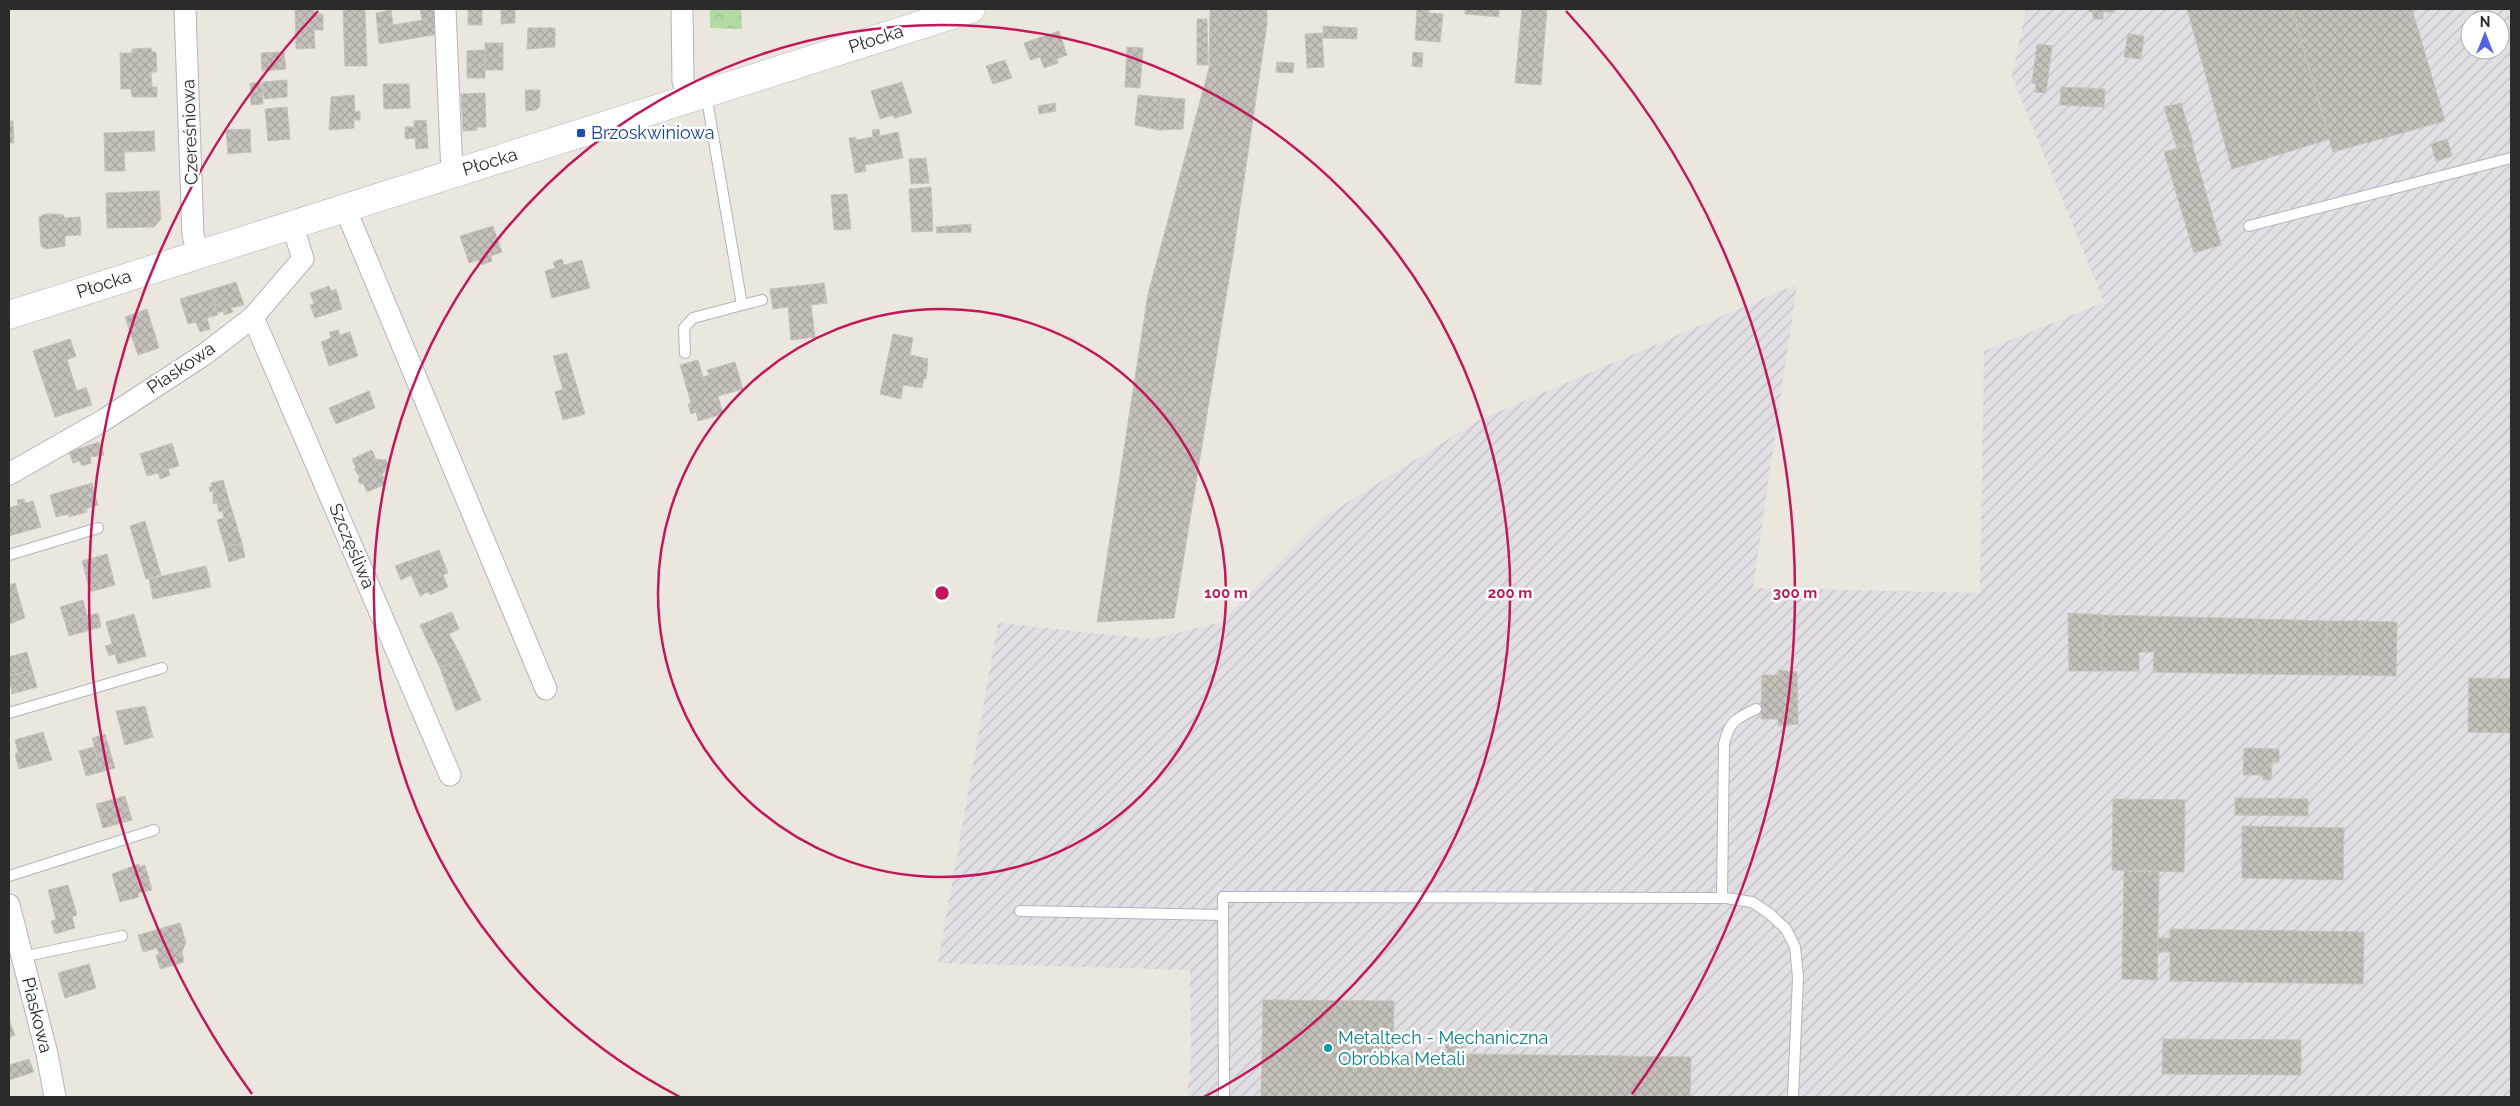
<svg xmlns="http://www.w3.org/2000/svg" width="2520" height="1106" font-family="Raleway,sans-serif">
<defs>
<pattern id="industrial-furrows" width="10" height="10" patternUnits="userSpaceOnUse" patternTransform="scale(1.25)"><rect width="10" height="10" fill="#e1dfe4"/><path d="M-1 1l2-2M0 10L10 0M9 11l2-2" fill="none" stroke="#c1c0c4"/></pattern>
<pattern id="park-crowns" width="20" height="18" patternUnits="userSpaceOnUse" patternTransform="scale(1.25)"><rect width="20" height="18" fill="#b1dba2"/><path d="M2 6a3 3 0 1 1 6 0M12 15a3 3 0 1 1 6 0" fill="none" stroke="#98bc8c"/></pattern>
<pattern id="building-cross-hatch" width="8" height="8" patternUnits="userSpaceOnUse" patternTransform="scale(1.25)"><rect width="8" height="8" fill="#c4c1ba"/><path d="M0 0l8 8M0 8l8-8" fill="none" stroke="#a9a6a0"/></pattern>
</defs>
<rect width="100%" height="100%" fill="#ebe7df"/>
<path fill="url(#industrial-furrows)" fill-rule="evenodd" d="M 2026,9 L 2507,9 L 2511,21 L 2511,1097 L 1187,1097 L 1191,1057 L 1190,970 L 938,963 L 998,623 L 1152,639 L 1222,622 L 1321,519 L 1477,421 L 1797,284 L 1753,588 L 1980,593 L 1984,351 L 2104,302 L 2012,76 ZM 2470,20 L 2500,20 L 2500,50 L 2470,50 Z"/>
<path fill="url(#park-crowns)" d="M 710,9 L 741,9 L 742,29 L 710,28 Z"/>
<path fill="url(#building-cross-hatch)" stroke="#c6c3b9" d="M 295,9 L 314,9 L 314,14 L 323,14 L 323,30 L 314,30 L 315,48 L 296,49 Z
M 343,9 L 365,9 L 367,66 L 345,66 Z
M 420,9 L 435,9 L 439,34 L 379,44 L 376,13 L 391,10 L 393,25 L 422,20 Z
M 468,9 L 482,9 L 482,25 L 468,25 Z
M 501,9 L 515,9 L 515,23 L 501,24 Z
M 1210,9 L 1267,9 L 1267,24 L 1234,248 L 1174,618 L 1097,622 L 1148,294 L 1209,68 Z
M 1417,9 L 1430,9 L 1428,13 L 1443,14 L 1440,42 L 1415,40 Z
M 1465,9 L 1499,9 L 1499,17 L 1465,14 Z
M 1522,9 L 1547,9 L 1545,32 L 1520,30 Z
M 2089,9 L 2115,9 L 2115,12 L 2103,12 L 2103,19 L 2093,19 L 2093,12 L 2089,12 Z
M 2187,9 L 2292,9 L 2330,139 L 2232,169 Z
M 2292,9 L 2412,9 L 2445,121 L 2333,152 Z
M 1197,19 L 1207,19 L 1208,65 L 1197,65 Z
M 1323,26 L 1357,28 L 1357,39 L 1323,38 Z
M 528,28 L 555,28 L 555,47 L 527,49 Z
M 1520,30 L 1545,32 L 1541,85 L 1515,83 Z
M 1059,31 L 1067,55 L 1057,59 L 1058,63 L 1044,68 L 1040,57 L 1030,60 L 1024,43 Z
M 1322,33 L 1324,67 L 1307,68 L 1305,34 Z
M 2128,34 L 2144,36 L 2141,59 L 2124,57 Z
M 485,43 L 503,43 L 503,70 L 485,70 Z
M 2037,44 L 2052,46 L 2046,93 L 2035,92 L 2036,84 L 2032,83 Z
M 1127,47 L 1143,48 L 1140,88 L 1125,87 Z
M 151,48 L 152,52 L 156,52 L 157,72 L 151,72 L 152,87 L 157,87 L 157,97 L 132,97 L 131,89 L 121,89 L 120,53 L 132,53 L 132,49 Z
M 485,50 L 485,78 L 467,78 L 467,51 Z
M 284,52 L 286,69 L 262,71 L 261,53 Z
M 1413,52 L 1423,53 L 1422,67 L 1412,66 Z
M 1005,60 L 1012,78 L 993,84 L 986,66 Z
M 1277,62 L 1294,63 L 1293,73 L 1276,72 Z
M 287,80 L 287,97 L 264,99 L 263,82 Z
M 902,82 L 912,113 L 894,118 L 893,115 L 880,119 L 871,91 Z
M 250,83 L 262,83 L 263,104 L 251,105 Z
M 383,84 L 409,84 L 410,108 L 384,109 Z
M 2061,87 L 2105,89 L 2104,107 L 2060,105 Z
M 525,90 L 540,90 L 540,106 L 536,110 L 526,111 Z
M 485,93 L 486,127 L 477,127 L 477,130 L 463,131 L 461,94 Z
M 354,95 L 355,112 L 360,111 L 360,120 L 354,120 L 354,128 L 329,130 L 331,97 Z
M 1138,95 L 1161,97 L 1159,130 L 1135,125 Z
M 1161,97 L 1185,99 L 1183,129 L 1159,130 Z
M 1055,103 L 1056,111 L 1039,114 L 1038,106 Z
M 2181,103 L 2193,143 L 2177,148 L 2164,107 Z
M 287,107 L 290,139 L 268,141 L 265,109 Z
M 426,120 L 428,148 L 416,149 L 415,138 L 405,139 L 405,127 L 414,127 L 414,121 Z
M 9,121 L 13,121 L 14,143 L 9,143 Z
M 250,129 L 251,152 L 228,154 L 226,130 Z
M 879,129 L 880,136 L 898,132 L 903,158 L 865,165 L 866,171 L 855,173 L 849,138 L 856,137 L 856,140 L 873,137 L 872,130 Z
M 154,131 L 155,151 L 124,152 L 125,171 L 105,171 L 104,133 Z
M 2447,139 L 2452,156 L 2436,161 L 2431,144 Z
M 2192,144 L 2221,245 L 2194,253 L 2164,152 Z
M 926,158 L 929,183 L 911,184 L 909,159 Z
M 931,187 L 933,231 L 912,232 L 909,189 Z
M 159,191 L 161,219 L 154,227 L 107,228 L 106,193 Z
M 847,194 L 851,229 L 834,230 L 831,195 Z
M 45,214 L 54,214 L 64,215 L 64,218 L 80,217 L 81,235 L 65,236 L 65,246 L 46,249 L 41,246 L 39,217 Z
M 971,224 L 971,232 L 937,233 L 936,227 Z
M 493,226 L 502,252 L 491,256 L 492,261 L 481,265 L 479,260 L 469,263 L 460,236 Z
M 562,259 L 564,265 L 582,260 L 590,288 L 552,298 L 545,271 L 555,268 L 553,262 Z
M 236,282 L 244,305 L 231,308 L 233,312 L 224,315 L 223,311 L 217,313 L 210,290 Z
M 824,283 L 827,303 L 811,305 L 815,337 L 791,340 L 788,307 L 773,309 L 770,289 Z
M 329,286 L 331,291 L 336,289 L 342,309 L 315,318 L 310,305 L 314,304 L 310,293 Z
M 210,290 L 218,315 L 207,318 L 210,329 L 200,332 L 196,322 L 188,324 L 180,299 Z
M 147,309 L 159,348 L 138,355 L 125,317 Z
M 338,330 L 340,335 L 350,332 L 358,356 L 329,366 L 321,342 L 331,338 L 329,332 Z
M 893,334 L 913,338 L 910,355 L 928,359 L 926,379 L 924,378 L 922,388 L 903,385 L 901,399 L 880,394 Z
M 70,339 L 76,356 L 67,360 L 77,391 L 86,387 L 92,405 L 55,417 L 33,351 Z
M 567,353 L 585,414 L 563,420 L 555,392 L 563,389 L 553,356 Z
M 698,360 L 703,377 L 709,375 L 707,370 L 735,362 L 743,389 L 718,396 L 723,414 L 698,421 L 696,412 L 691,414 L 688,404 L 691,403 L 680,365 Z
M 369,391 L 375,408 L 336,424 L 329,408 Z
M 99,442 L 104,455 L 90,457 L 91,463 L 82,466 L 80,461 L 73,463 L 69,452 Z
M 172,443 L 179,466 L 168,469 L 170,475 L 160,479 L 158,473 L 147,476 L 140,454 Z
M 372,450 L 376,459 L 386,460 L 389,467 L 382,474 L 386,484 L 367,492 L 363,483 L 360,484 L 358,480 L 360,477 L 354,469 L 356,468 L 352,459 Z
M 223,480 L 231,507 L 219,512 L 217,503 L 213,504 L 213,491 L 210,492 L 209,487 L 212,487 L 211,483 Z
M 92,483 L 98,505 L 86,509 L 87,512 L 69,517 L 69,514 L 56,517 L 50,495 Z
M 24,499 L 25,503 L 33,501 L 41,527 L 9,536 L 9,508 L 18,505 L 17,500 Z
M 231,507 L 242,543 L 225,547 L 217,520 L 224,518 L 222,510 Z
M 145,521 L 161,575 L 146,579 L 130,526 Z
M 242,543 L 245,557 L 229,562 L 225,547 Z
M 439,550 L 448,573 L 443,575 L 448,587 L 430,595 L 428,592 L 420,596 L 411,575 L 401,580 L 395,566 Z
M 107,554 L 115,585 L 90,592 L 82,561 Z
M 206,566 L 211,587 L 153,599 L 149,579 Z
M 15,583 L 25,618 L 9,624 L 9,585 Z
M 83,600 L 87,616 L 65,622 L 60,607 Z
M 452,612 L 459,629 L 449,634 L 462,658 L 440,668 L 420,625 Z
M 98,613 L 101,627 L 69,636 L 65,622 Z
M 2068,613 L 2103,615 L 2102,671 L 2069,671 Z
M 134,614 L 146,656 L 118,664 L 115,654 L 109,656 L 105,646 L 112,644 L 106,622 Z
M 2103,615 L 2258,619 L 2257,674 L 2153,672 L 2154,652 L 2139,652 L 2139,671 L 2102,671 Z
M 2258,619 L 2327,621 L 2326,675 L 2257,674 Z
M 2327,621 L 2361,621 L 2360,675 L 2326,675 Z
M 2361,621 L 2397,622 L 2396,676 L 2360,675 Z
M 27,652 L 32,670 L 9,676 L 9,657 Z
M 462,658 L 481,700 L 456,711 L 440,668 Z
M 32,670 L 37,687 L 12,694 L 9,676 Z
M 1778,670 L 1797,672 L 1798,724 L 1778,726 L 1778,719 L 1761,719 L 1762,675 L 1778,675 Z
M 2469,678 L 2511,679 L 2511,733 L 2468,732 Z
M 145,706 L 153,737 L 125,745 L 116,711 Z
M 43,732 L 52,760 L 19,769 L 15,754 L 18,752 L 15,740 Z
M 105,734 L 115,768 L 101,772 L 92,738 Z
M 94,747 L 101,772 L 86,776 L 79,751 Z
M 2244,748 L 2279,749 L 2279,762 L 2272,762 L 2271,780 L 2263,780 L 2263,775 L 2243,775 Z
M 125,796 L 132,820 L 103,828 L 96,804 Z
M 2235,798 L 2308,799 L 2308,816 L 2235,815 Z
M 2113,799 L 2185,800 L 2184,872 L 2112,870 Z
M 2242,826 L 2344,828 L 2343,880 L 2242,878 Z
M 139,864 L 139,867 L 145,865 L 152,890 L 138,893 L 139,897 L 120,902 L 112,874 Z
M 2124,871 L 2159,872 L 2157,980 L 2122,979 Z
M 68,885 L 77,915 L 72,917 L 75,928 L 55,934 L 51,921 L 56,920 L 48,890 Z
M 180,923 L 186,942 L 182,952 L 184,962 L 160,969 L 156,955 L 159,954 L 157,948 L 143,952 L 138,935 Z
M 2170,929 L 2364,932 L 2363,984 L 2170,981 L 2170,952 L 2158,952 L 2158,938 L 2170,938 Z
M 89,964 L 96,988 L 65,998 L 58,973 Z
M 1263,1000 L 1394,1001 L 1393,1053 L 1445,1053 L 1446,1043 L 1463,1043 L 1463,1054 L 1691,1057 L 1690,1097 L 1261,1097 Z
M 9,1020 L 15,1035 L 9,1038 Z
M 2163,1039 L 2301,1040 L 2301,1075 L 2162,1074 Z
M 29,1059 L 34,1072 L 9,1080 L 9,1065 Z"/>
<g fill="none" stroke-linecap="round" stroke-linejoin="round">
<defs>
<path id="lane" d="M 2249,226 L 2511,158
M 742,305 L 762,300
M 685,353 L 684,328 L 693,318 L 742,305 L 706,94
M 9,555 L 98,528
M 9,713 L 162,668
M 9,876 L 154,830
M 1722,898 L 1724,744 C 1729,722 1736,718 1756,709
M 1020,911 L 1223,915
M 22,957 L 122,936
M 1224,1097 L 1223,897 L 1726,898 L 1752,902 L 1770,914 L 1786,929 L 1795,947 L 1798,977 L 1793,1097"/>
<path id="street" d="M 185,9 L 193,235 L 198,254
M 445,9 L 452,174
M 682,9 L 683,81 L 688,99
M 345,208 L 546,689
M 253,317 L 450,775
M 9,474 L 104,420 L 205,354 L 253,317 L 303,259 L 292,224
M 9,905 L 47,1054 L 55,1097"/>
<path id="secondary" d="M 9,315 L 971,9"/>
</defs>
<use href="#lane" stroke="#b2b4bd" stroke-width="12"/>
<use href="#street" stroke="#b2b4bd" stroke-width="23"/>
<use href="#secondary" stroke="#b2b4bd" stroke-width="29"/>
<use href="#lane" stroke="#fff" stroke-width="10"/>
<use href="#street" stroke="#fff" stroke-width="21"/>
<use href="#secondary" stroke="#fff" stroke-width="28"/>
</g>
<g fill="none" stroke="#c2185b" stroke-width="2.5">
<circle cx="942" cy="593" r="284"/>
<path d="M680 1097A568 568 0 1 1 1204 1097"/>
<path d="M252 1094A853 853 0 0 1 318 11M1566 11A853 853 0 0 1 1632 1094"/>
</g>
<rect fill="#1a4fb4" stroke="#fff" stroke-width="2" x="576" y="128" width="10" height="10" rx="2.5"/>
<circle fill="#0f9aa8" stroke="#fff" stroke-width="2" cx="1328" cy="1048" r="5"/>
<g text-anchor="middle" stroke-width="5" stroke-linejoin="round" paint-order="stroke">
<g font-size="18" fill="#2b2b2b" stroke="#fff">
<text transform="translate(876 39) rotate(-18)" y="6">Płocka</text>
<text transform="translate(190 132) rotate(-92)" y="6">Czereśniowa</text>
<text transform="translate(490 162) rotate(-17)" y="6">Płocka</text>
<text transform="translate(104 284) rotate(-18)" y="6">Płocka</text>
<text transform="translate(181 368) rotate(-34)" y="6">Piaskowa</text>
<text transform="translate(352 546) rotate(67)" y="6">Szczęśliwa</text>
<text transform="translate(37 1015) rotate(76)" y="6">Piaskowa</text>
</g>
<g font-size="18" fill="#164399" stroke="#fff" text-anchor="start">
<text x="591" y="139">Brzoskwiniowa</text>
</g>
<g font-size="18" fill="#0d838f" stroke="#fff" text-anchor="start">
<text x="1338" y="1044">Metaltech - Mechaniczna<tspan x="1338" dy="21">Obróbka Metali</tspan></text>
</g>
</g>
<circle cx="942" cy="593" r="8" fill="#c2185b" stroke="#fff" stroke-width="2.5"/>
<g font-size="15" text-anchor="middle" font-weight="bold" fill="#c2185b" stroke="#fff" stroke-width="5" stroke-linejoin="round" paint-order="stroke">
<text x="1226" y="598">100 m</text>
<text x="1510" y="598">200 m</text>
<text x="1795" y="598">300 m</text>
</g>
<rect width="2520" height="1106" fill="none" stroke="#2b2b2b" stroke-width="20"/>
<g transform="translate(2485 35)"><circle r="24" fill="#ffffff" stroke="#aaaaaa"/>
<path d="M0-4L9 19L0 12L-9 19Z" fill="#5363e4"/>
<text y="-8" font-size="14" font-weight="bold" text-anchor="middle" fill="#2b2b2b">N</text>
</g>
</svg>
